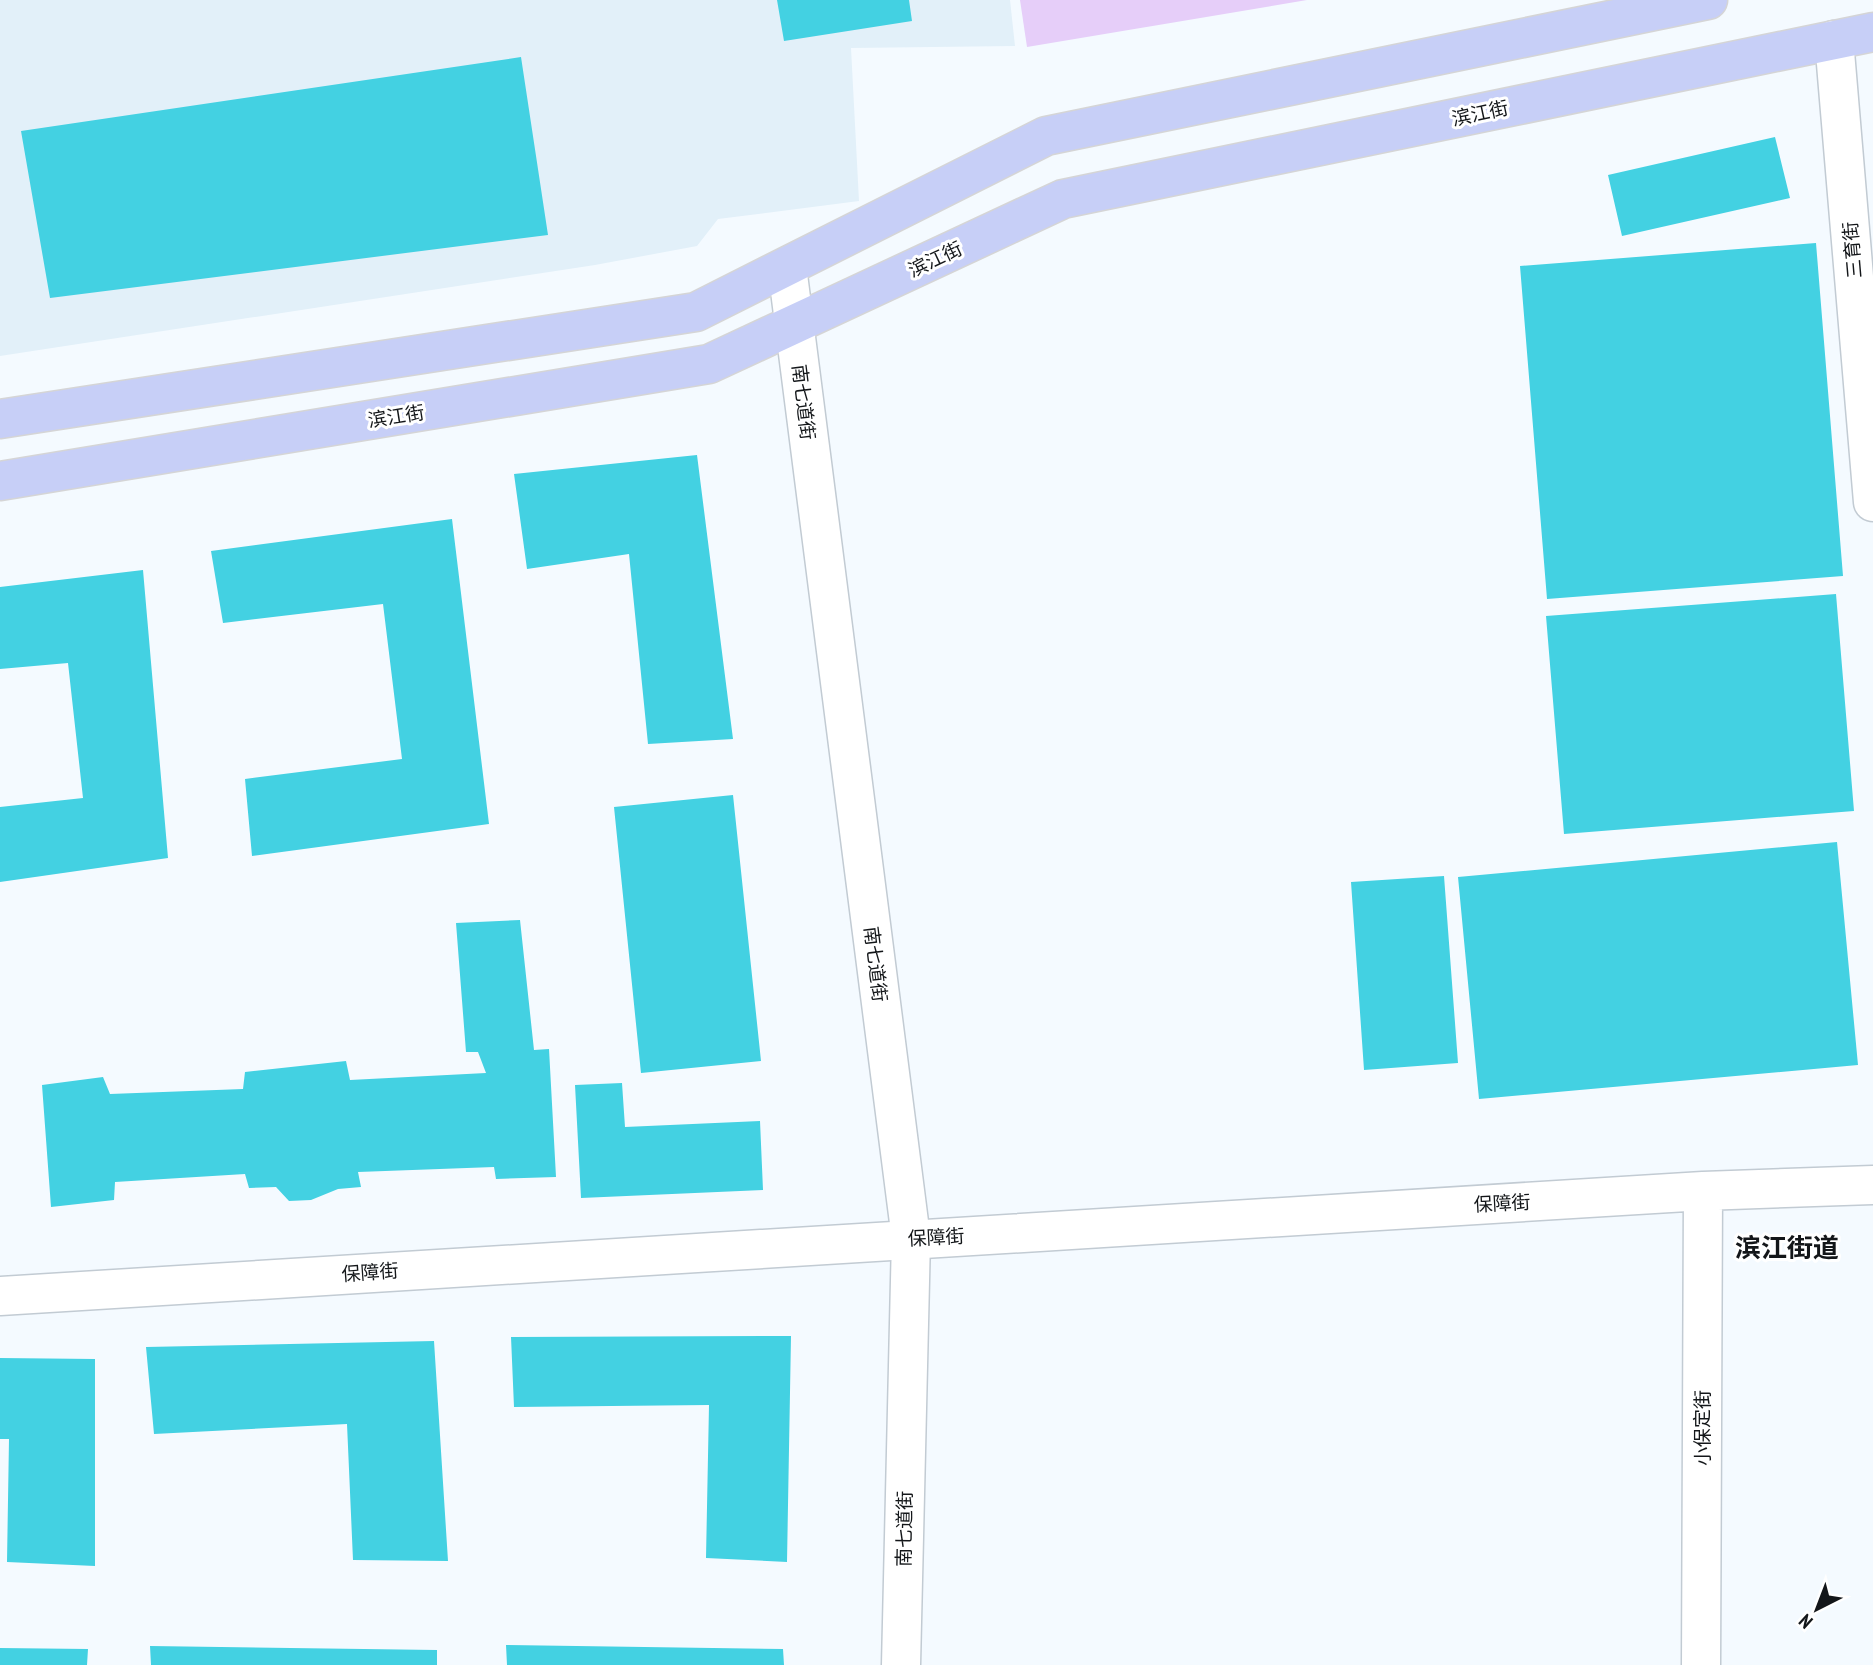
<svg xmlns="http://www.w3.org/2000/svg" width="1873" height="1665" font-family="'PT Sans Narrow','Noto Sans SC',sans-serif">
<rect width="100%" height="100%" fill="#f4faff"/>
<path fill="#e2f0f9" d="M 0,0 L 1010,0 L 1015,46 L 851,48 L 859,201 L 718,219 L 697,246 L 595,265 L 0,356 Z"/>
<path fill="#e6cef9" d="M 1020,0 L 1307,0 L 1027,47 Z"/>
<path fill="#43d1e2" d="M 777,0 L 909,0 L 912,21 L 784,41 Z
M 521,57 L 548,235 L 50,298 L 21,131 Z
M 1775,137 L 1790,198 L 1622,236 L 1608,175 Z
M 1816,243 L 1843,576 L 1547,599 L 1520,266 Z
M 697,455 L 733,739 L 648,744 L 629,554 L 527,569 L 514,474 Z
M 452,519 L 489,824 L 252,856 L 245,779 L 402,759 L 383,604 L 223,623 L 211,551 Z
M 143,570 L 168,858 L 0,882 L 0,807 L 83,798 L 68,663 L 0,669 L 0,587 Z
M 1836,594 L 1854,811 L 1564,834 L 1546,616 Z
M 733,795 L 761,1061 L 641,1073 L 614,807 Z
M 1837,842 L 1858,1065 L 1479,1099 L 1458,877 Z
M 1444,876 L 1458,1063 L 1364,1070 L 1351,882 Z
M 520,920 L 534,1050 L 549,1049 L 556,1177 L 496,1179 L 494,1167 L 358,1172 L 361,1187 L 338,1189 L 311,1200 L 289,1201 L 276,1187 L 249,1188 L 245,1174 L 115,1182 L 114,1200 L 51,1207 L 42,1085 L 103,1077 L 110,1094 L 243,1089 L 245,1072 L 346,1061 L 350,1080 L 486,1073 L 478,1052 L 466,1052 L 456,923 Z
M 622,1083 L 625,1127 L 760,1121 L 763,1190 L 581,1198 L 575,1085 Z
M 791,1336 L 787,1562 L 706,1558 L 709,1405 L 514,1407 L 511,1337 Z
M 434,1341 L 448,1561 L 353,1560 L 347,1424 L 154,1434 L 146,1347 Z
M 0,1358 L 95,1359 L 95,1566 L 7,1562 L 9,1439 L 0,1439 Z
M 506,1645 L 783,1649 L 784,1665 L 507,1665 Z
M 150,1646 L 437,1650 L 437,1665 L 151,1665 Z
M 0,1648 L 88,1649 L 87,1665 L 0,1665 Z"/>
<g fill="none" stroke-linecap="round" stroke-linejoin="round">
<defs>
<path id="tertiary" d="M 1834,40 L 1873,502
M 0,1296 L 1703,1191 L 1873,1185
M 1701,1665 L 1703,1191"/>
<path id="secondary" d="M 787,267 L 911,1238 L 901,1665"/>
<path id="primary" d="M 0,419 L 696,312 L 1046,136 L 1708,0
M 0,481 L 709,364 L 1063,199 L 1873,32"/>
</defs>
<use href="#tertiary" stroke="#c2cbd3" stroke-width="41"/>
<use href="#secondary" stroke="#c2cbd3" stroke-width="41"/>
<use href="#primary" stroke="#d5d5d6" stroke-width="41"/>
<use href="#tertiary" stroke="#fff" stroke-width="38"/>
<use href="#secondary" stroke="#fff" stroke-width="38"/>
<use href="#primary" stroke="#c7cff7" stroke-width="38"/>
</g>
<g text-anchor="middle" stroke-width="6" stroke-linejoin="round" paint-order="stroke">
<g font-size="19" fill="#131619" stroke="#fff">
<text transform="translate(1480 113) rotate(-12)" y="7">滨江街</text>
<text transform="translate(1852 250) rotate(-95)" y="7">三育街</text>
<text transform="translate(935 259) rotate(-25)" y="7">滨江街</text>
<text transform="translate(804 402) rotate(83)" y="7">南七道街</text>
<text transform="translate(396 416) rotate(-9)" y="7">滨江街</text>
<text transform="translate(876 964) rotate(83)" y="7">南七道街</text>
<text transform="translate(1502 1203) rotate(-3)" y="7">保障街</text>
<text transform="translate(936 1237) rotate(-3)" y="7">保障街</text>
<text transform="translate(370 1272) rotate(-4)" y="7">保障街</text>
<text transform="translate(1702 1428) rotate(-90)" y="7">小保定街</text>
<text transform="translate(904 1529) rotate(-89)" y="7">南七道街</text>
</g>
<g font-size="26" font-weight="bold" fill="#131619" stroke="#fff">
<text x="1787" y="1257">滨江街道</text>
</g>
</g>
<g transform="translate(1817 1609) rotate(222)" stroke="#ffffff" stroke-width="5" paint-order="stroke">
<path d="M0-5L12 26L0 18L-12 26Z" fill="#131619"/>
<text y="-10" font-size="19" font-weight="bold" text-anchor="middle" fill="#131619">N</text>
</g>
</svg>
